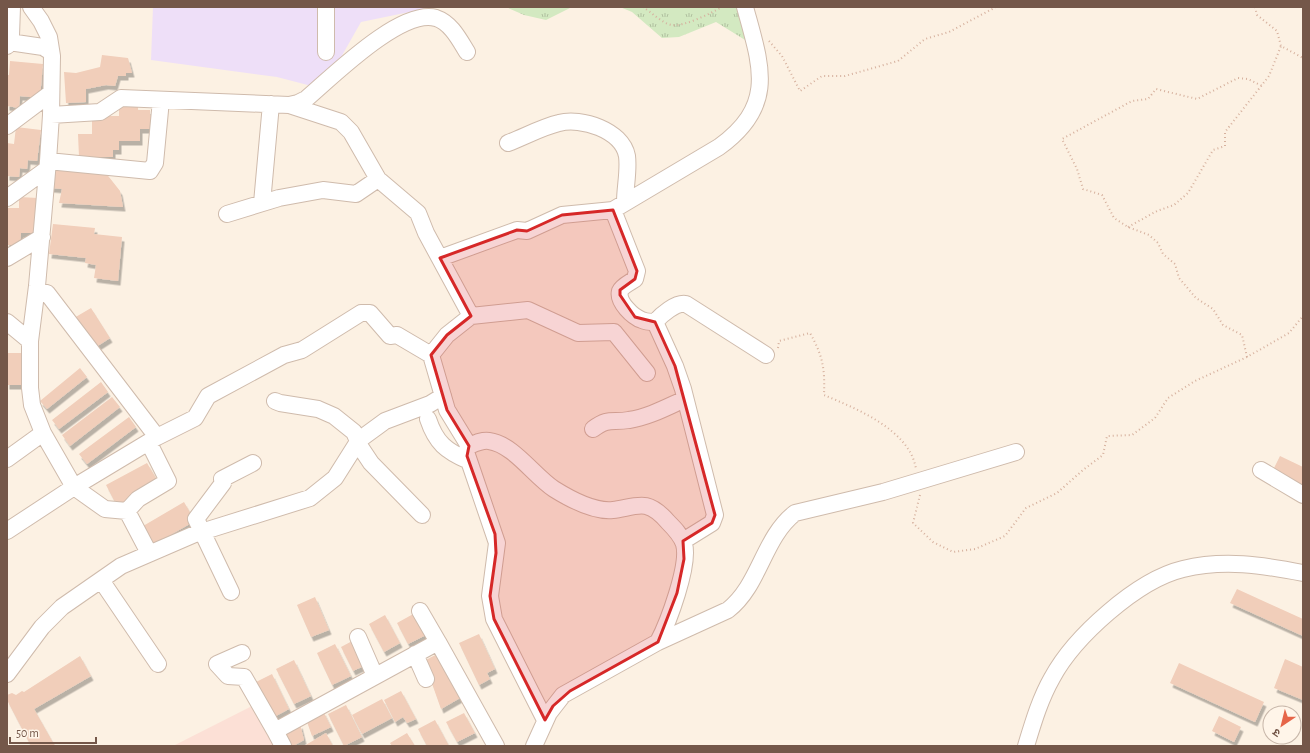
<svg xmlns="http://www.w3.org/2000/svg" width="1310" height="753" font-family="'Alegreya Sans','Noto Sans Devanagari',sans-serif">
<defs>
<pattern id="park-tufts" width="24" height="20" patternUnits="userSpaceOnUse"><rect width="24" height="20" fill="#d3e9c1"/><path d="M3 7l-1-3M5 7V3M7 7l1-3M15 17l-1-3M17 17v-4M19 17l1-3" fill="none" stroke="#b0c09f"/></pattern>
<filter id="shadow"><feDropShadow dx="2.5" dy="4.5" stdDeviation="0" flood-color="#0004"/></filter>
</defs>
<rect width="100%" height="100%" fill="#fcf1e3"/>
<path fill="#fce0d6" d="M 256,704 L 277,746 L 173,746 Z"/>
<path fill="#eedff8" d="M 153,7 L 425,7 L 424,9 L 361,22 L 323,89 L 277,77 L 151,60 Z"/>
<path fill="url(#park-tufts)" d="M 506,7 L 572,7 L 546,20 L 524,15 Z
M 620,7 L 741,7 L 750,43 L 716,22 L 679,37 L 662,38 L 632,12 Z"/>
<path fill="#f1ceba" filter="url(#shadow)" d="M 102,55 L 128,58 L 132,73 L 126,73 L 126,76 L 118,76 L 115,86 L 106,85 L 86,89 L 86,102 L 66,103 L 64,72 L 76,73 L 100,67 Z
M 10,61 L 43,64 L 40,98 L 20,96 L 19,108 L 7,106 L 7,75 L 9,75 Z
M 119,105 L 138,106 L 138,110 L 150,110 L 150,115 L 156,115 L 156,129 L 140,129 L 140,141 L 119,141 L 119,150 L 113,150 L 113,157 L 79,157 L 78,134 L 92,134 L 92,116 L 119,116 Z
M 16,127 L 41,130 L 37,161 L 28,160 L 27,169 L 20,168 L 19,177 L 7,176 L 7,143 L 14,144 Z
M 51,168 L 105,172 L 120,191 L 123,207 L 59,203 L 62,189 L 51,188 Z
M 19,197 L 38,198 L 38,233 L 21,233 L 20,245 L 7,245 L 7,208 L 19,208 Z
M 53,224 L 95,228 L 94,234 L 122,237 L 118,281 L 94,278 L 96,265 L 85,263 L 86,258 L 49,254 Z
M 91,308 L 110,338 L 93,349 L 74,318 Z
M 7,353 L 23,353 L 23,385 L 7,385 Z
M 80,368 L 87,377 L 47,409 L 40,401 Z
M 101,382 L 108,392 L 59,429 L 52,420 Z
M 112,397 L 120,407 L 70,446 L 62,435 Z
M 129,417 L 136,427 L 87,464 L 79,454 Z
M 1280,456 L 1303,467 L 1303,485 L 1273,470 Z
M 147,463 L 159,483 L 117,506 L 106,485 Z
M 184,502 L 195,521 L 149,547 L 138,529 Z
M 1237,589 L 1303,619 L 1303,636 L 1230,603 Z
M 315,597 L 329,630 L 311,637 L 297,605 Z
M 415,613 L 426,635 L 408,644 L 397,623 Z
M 385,615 L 400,643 L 384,652 L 369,624 Z
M 479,634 L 495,669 L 487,673 L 490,679 L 479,685 L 459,643 Z
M 356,639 L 368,664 L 353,671 L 341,647 Z
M 335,644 L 351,676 L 332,685 L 317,653 Z
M 441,652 L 460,698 L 441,709 L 424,661 Z
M 80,656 L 91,676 L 34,709 L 55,746 L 31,746 L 7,700 L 7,695 L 12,693 L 16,695 L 22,691 L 24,692 Z
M 1285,659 L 1303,667 L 1303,700 L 1274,688 Z
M 294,660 L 311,696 L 294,704 L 276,669 Z
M 1179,663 L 1264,702 L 1255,722 L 1170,683 Z
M 272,674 L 289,709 L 272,718 L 254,683 Z
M 401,691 L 416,719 L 407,723 L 403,717 L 395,722 L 384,700 Z
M 382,699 L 392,718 L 362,734 L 352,715 Z
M 346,705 L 362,737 L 344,746 L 328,714 Z
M 323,711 L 331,727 L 312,736 L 306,719 Z
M 464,713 L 475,733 L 457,742 L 446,722 Z
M 1219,716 L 1241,727 L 1234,742 L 1212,731 Z
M 435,720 L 449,746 L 427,746 L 418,729 Z
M 300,724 L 304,740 L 293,746 L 285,746 L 281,734 Z
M 326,733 L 333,746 L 304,746 Z
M 407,733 L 415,746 L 392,746 L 390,743 Z"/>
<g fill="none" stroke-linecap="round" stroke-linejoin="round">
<defs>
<path id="minor" d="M 31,7 L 41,21 L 49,37 L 52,56 L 51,115 L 48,161 L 37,286 L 30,341 L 30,388 L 32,405 L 43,433 L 74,487 L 105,509 L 127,511 L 149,553
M 9,42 L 43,47 L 51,52
M 7,46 L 11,36 L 12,7
M 326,52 L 326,7
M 289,105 L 341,122 L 351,132 L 378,179 L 418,213 L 426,233 L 471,316
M 51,115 L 100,112 L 121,98 L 289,105 L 298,103 L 306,99 C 333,76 401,8 436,18 C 451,23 459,39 467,52
M 7,126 L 51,93
M 508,143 C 524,137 542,127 559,123 C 581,117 622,130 627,156 C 629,171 625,187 625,202
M 48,161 L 150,171 L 155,163 L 161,100
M 7,198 L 47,169
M 262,203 L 271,104
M 613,210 L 637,271 L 635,279 C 631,282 622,286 620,291 C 617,302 633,317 642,320 C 646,322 650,322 655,322
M 227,214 L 279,198 L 323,190 L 356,194 L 378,179
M 7,258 L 42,237
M 440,258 L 517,230 L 527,231 L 562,215 L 613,210 L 719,147 C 777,105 761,66 745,7
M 7,322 L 30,341
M 275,401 L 280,403 L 318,409 L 334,416 L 354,432 L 361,448 L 371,463 L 422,515
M 428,419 C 436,443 446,451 469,461
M 593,429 C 609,417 612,423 629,420 C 649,417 667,407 685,399
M 157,437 L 195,418 L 208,396 L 284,355 L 302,350 L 361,313 L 370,313 L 390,336 L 397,335 L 431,355
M 469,446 L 447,410 L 431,355 L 447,335 L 471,316 L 528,310 L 578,333 L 614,332 L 647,373
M 7,459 L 43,433
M 1261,470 L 1303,495
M 127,511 L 138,499 L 168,481 L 149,443
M 7,531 L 74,487 L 157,437 L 47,293 L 37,291
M 683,541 L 712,523 L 715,515 L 683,389 L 675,366 L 655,322 C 661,315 676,302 686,304 L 766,355
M 101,580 L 158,664
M 231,592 L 196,519 L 223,483 L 222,479 L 253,463
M 420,611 L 438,642
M 358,637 L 375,676
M 658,642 L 728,610 C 760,585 763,538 795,513 L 883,492 L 1016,452
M 242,653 L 217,664 L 228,676 L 244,677 L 275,731
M 415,654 L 426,679
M 7,674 L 42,627 L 62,607 L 121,566 L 195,534 L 310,498 L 335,478 L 359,440 L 385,421 L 430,404 L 443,396
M 283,746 L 275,731 L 438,642 L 496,746
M 534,746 L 549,713 L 563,695 L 658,642 C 668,623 690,565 684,544 C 681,535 674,528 668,522 C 662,515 655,508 646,506 C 636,504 624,509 613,510 C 595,512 570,499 554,489 C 534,476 513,444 489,441 C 482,440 476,443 469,446 L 466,452 L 497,543 L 490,596 L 494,619 L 545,720
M 1026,746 C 1033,723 1040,699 1052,678 C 1074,637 1137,580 1183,569 C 1224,559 1262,565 1303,573"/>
</defs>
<use href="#minor" stroke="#cfbbac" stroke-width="18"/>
<path stroke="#d6b19e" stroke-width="2" stroke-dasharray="1 3" stroke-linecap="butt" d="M 643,7 C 651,12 663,24 672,25 C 684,27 711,13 722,7
M 1255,7 L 1257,15 L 1277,31 L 1281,46 L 1303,58
M 769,41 L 782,56 L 800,91 L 822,76 L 845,76 L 898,61 L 925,39 L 949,32 L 996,7
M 1128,227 L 1157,211 L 1174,205 L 1188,193 L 1213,150 L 1225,146 L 1225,132 L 1269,76 L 1281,46
M 778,348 L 779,341 L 810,333 C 823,356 825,369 824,395 C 857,409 910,430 916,469
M 1247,357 L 1242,335 L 1223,325 L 1213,309 L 1196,298 L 1179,278 L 1175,264 L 1163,254 L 1158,243 L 1149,235 L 1128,227 L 1114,218 L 1102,195 L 1083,189 L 1077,169 L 1062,139 L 1132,101 L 1148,99 L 1156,89 L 1197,99 L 1238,78 L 1248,79 L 1262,86
M 920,495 L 913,523 L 933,542 L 953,552 L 975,549 L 1005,536 L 1026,508 L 1057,493 L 1083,470 L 1103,455 L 1107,436 L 1132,435 L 1155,418 L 1168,398 L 1195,381 L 1247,357 L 1289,333 L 1303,316"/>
<use href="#minor" stroke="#fff" stroke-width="16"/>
</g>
<path fill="#d62828" fill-opacity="0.2" stroke="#d62828" stroke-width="3" stroke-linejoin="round" d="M 613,210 L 637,271 L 635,279 L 620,290 L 620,295 L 635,317 L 655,322 L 675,366 L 715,515 L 712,523 L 683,541 L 684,559 L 677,593 L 658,642 L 570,691 L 553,706 L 545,720 L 494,619 L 490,596 L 496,553 L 495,534 L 467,456 L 469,446 L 447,410 L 431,355 L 447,335 L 471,316 L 440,258 L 517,230 L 527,231 L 562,215 Z"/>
<rect width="1310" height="753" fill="none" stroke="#745749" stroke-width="16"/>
<g transform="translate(1282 725) rotate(215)"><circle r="19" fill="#fff5e9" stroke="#c7b6a9"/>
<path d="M0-3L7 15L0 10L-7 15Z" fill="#e66548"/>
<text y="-6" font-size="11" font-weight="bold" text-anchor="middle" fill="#745749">उ</text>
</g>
<path d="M10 737v6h86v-6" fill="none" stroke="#745749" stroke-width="2"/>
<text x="16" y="737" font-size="12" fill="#745749" stroke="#fff5e9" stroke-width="3" paint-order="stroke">50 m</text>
</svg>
